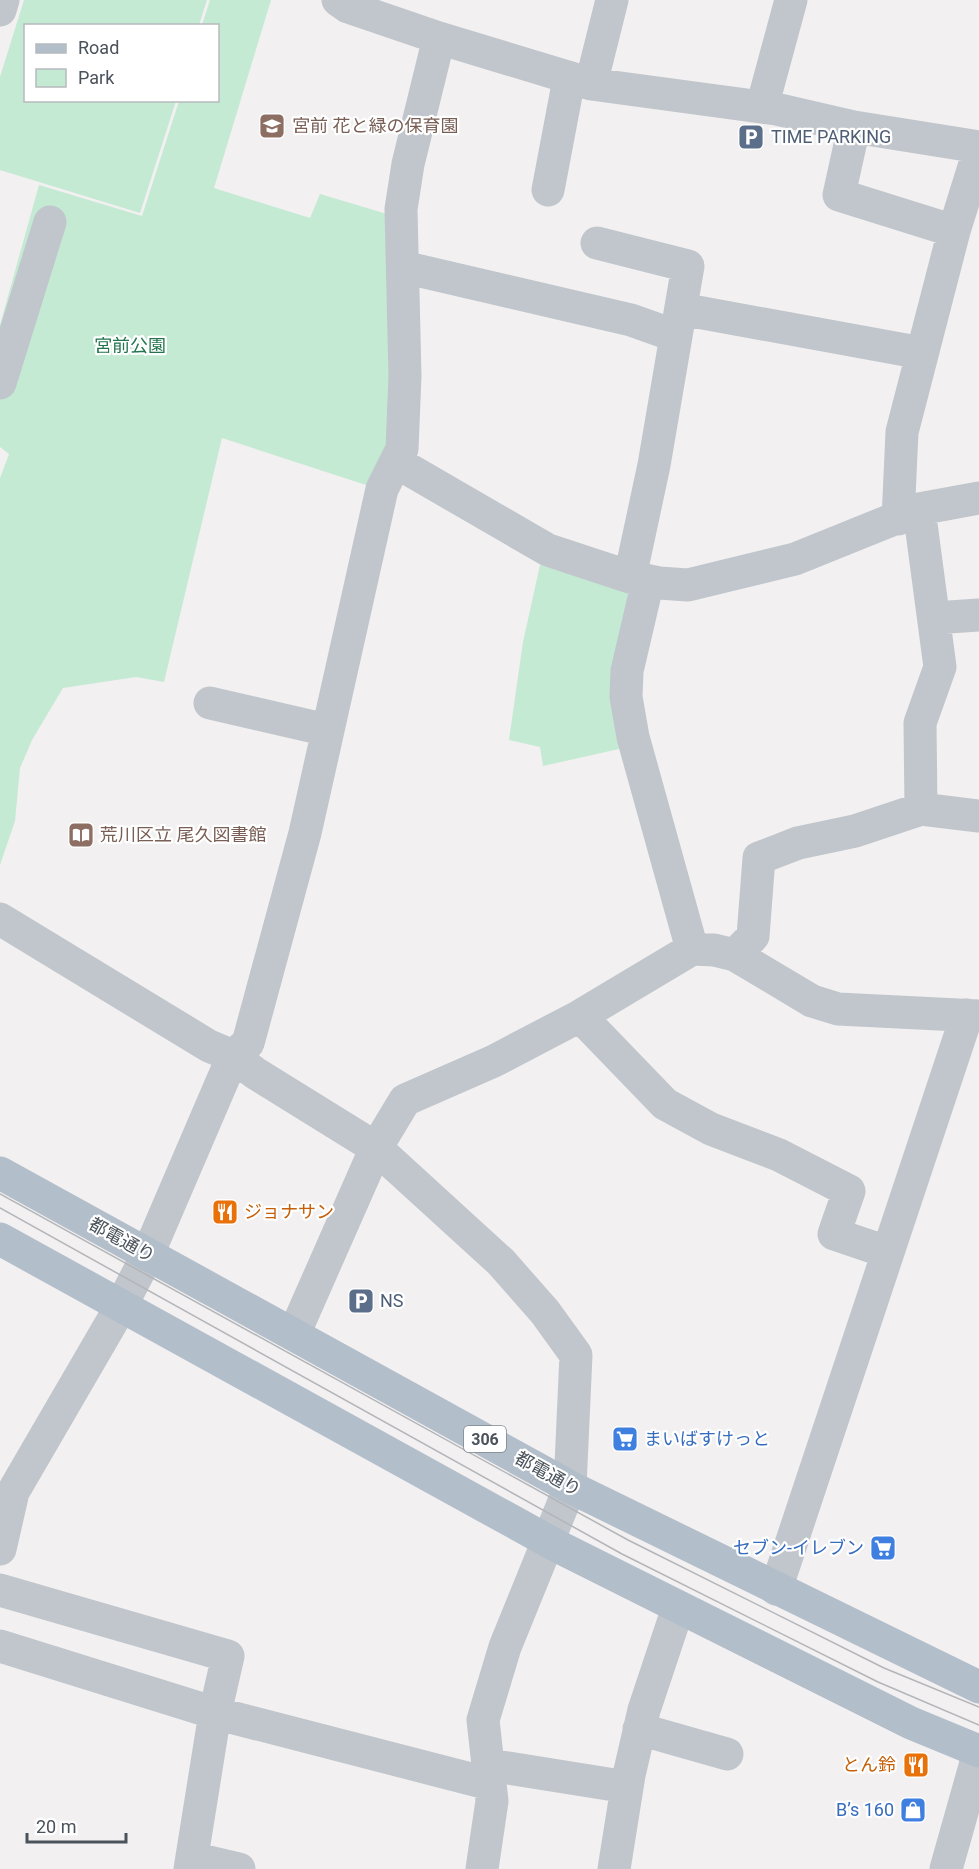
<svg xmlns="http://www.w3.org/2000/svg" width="979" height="1869" font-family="Roboto,'Noto Sans JP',sans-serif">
<rect width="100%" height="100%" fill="#f2f0f0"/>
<path fill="#c4ead4" d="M 24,0 L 207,0 L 199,25 L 26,26 L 26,100 L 176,101 L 140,213 L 0,170 L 0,77 Z
M 210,0 L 271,0 L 214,188 L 310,218 L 320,194 L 387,214 L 391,442 L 369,486 L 222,438 L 164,682 L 136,677 L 63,688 L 32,740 L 20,768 L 15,821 L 0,865 L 0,478 L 9,454 L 0,447 L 0,325 L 39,185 L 142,216 L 179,101 L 218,100 L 218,26 L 202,25 Z
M 540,565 L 629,591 L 613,672 L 619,749 L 543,766 L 540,747 L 509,740 L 523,642 Z"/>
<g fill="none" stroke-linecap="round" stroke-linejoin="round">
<path stroke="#c0c6cc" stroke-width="33" d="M 338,0 L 348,7 L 439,38 L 591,84 L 776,109 L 854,127 L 979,147
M 0,10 L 3,0
M 591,84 L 612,0
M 762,107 L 791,0
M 854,127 L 839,195 L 954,231
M 548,190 L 569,79
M 597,243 L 688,266 L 654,465 L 630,577
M 403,267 L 631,320 L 676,336
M 681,309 L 922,353
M 0,383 L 50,222
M 396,462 L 548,550 L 630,577 L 659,583 L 688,585 L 795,559 L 919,509 L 979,498
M 898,519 L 902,432 L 954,231 L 979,151
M 648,581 L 627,671 L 626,697 L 633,737 L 692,949
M 934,618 L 979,615
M 210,703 L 327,730
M 921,809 L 979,816
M 0,919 L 209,1046 L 233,1056 L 255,1073 L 376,1148 L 501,1262 L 545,1312 L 576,1355 L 570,1487 L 505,1647 L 483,1720 L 492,1801 L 482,1869
M 735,955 L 753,936 L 759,858 L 798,843 L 855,831 L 921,809 L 920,723 L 940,667 L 919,509
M 580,1016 L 665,1104 L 711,1129 L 779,1155 L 849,1191 L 834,1234 L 887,1252
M 294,1334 L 376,1148 L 405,1100 L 494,1061 L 580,1016 L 692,949 L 714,950 L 735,955 L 812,1001 L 838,1009 L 979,1016
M 0,1549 L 13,1492 L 120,1308 L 148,1254 L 233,1056 L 248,1043 L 305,833 L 382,489 L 402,449 L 405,376 L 401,209 L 408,164 L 439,38
M 776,1589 L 967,1015
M 0,1590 L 228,1656 L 215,1713 L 190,1869
M 0,1646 L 215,1713 L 490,1784
M 639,1729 L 727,1754
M 489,1765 L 627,1787
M 192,1858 L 239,1869
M 614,1869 L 629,1775 L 644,1710 L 678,1608
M 946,1869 L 979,1752"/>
<path stroke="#b3becb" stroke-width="33" d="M 0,1173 L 570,1487 L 979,1687
M 0,1239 L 559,1547 L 911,1723 L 979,1751"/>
<path stroke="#b3b5b9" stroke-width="1.5" d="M 0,1194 L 628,1540 L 884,1668 L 979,1707
M 0,1208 L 622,1554 L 878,1682 L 979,1725"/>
</g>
<defs>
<symbol id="school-square" viewBox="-11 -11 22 22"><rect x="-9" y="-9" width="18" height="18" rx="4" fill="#8d6e63" stroke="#fff"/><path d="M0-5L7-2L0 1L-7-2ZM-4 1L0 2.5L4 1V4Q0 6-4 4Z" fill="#fff"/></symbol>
<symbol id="parking-square" viewBox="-11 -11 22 22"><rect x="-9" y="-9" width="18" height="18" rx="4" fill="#5c6f8a" stroke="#fff"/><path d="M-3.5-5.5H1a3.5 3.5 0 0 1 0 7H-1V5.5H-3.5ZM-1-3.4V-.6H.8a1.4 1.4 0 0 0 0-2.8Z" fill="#fff"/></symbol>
<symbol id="library-square" viewBox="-11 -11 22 22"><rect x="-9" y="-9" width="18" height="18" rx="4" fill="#8d6e63" stroke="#fff"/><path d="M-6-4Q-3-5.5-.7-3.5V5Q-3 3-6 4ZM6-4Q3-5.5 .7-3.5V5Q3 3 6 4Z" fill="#fff"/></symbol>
<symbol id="restaurant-square" viewBox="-11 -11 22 22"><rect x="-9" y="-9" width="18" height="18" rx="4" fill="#e8710a" stroke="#fff"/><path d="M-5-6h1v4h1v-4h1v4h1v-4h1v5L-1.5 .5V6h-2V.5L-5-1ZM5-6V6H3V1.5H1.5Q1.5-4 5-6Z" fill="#fff"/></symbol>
<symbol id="supermarket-square" viewBox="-11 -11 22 22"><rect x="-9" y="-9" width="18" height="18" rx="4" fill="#3f7fe0" stroke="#fff"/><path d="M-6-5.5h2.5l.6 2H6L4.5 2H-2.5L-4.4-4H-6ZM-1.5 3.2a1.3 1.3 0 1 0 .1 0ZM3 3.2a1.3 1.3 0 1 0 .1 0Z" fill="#fff"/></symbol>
<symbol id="shop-square" viewBox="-11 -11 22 22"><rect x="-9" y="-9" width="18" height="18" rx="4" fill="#3f7fe0" stroke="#fff"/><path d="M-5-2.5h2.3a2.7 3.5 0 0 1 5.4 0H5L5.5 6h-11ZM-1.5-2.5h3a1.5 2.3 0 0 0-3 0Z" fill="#fff"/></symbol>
</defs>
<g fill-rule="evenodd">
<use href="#school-square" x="257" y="111" width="30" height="30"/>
<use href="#parking-square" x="736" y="122" width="30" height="30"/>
<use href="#library-square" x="66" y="820" width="30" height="30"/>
<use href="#restaurant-square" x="210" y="1197" width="30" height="30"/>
<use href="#parking-square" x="346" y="1286" width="30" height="30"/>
<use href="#supermarket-square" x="610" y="1424" width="30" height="30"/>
<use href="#supermarket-square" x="868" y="1533" width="30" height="30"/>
<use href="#restaurant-square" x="901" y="1750" width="30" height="30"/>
<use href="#shop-square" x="898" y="1795" width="30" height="30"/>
</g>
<g text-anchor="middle" stroke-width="4.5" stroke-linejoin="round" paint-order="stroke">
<rect fill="#fff" stroke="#80868c" stroke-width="1.5" x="464" y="1426" width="42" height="26" rx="4.5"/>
<g font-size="16" font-weight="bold" fill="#4a525b">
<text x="485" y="1445">306</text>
</g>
<g font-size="18" fill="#785e54" stroke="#fff" text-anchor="start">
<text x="292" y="132">宮前 花と緑の保育園</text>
<text x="100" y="841">荒川区立 尾久図書館</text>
</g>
<g font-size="18" fill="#4e5e75" stroke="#fff" text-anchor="start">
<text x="771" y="143">TIME PARKING</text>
<text x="380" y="1307">NS</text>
</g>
<g font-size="18" fill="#23744f" stroke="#fff">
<text x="130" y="352">宮前公園</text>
</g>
<g font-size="18" fill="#c56008" stroke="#fff" text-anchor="start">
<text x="244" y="1218">ジョナサン</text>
<text x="896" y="1771" text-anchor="end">とん鈴</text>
</g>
<g font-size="18" fill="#4a525b" stroke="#fff">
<text transform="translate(122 1240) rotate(29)" y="6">都電通り</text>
<text transform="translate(548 1474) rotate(29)" y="6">都電通り</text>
</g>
<g font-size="18" fill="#366cbe" stroke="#fff" text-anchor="end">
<text x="644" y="1445" text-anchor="start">まいばすけっと</text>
<text x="864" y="1554">セブン-イレブン</text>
<text x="894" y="1816">B’s 160</text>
</g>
</g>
<rect x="24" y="24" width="195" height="78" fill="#ffffff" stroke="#b7babd" stroke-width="1.5"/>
<rect x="36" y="44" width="30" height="9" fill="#b3becb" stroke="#b7babd" stroke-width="1.5"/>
<text x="78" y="54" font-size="18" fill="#4a525b">Road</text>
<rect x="36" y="69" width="30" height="18" fill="#c4ead4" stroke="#b7babd" stroke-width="1.5"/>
<text x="78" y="84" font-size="18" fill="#4a525b">Park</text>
<path d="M27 1833v9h99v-9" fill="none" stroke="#4a525b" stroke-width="3"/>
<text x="36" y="1833" font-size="18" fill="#4a525b" stroke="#ffffff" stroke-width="4.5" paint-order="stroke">20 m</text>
</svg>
